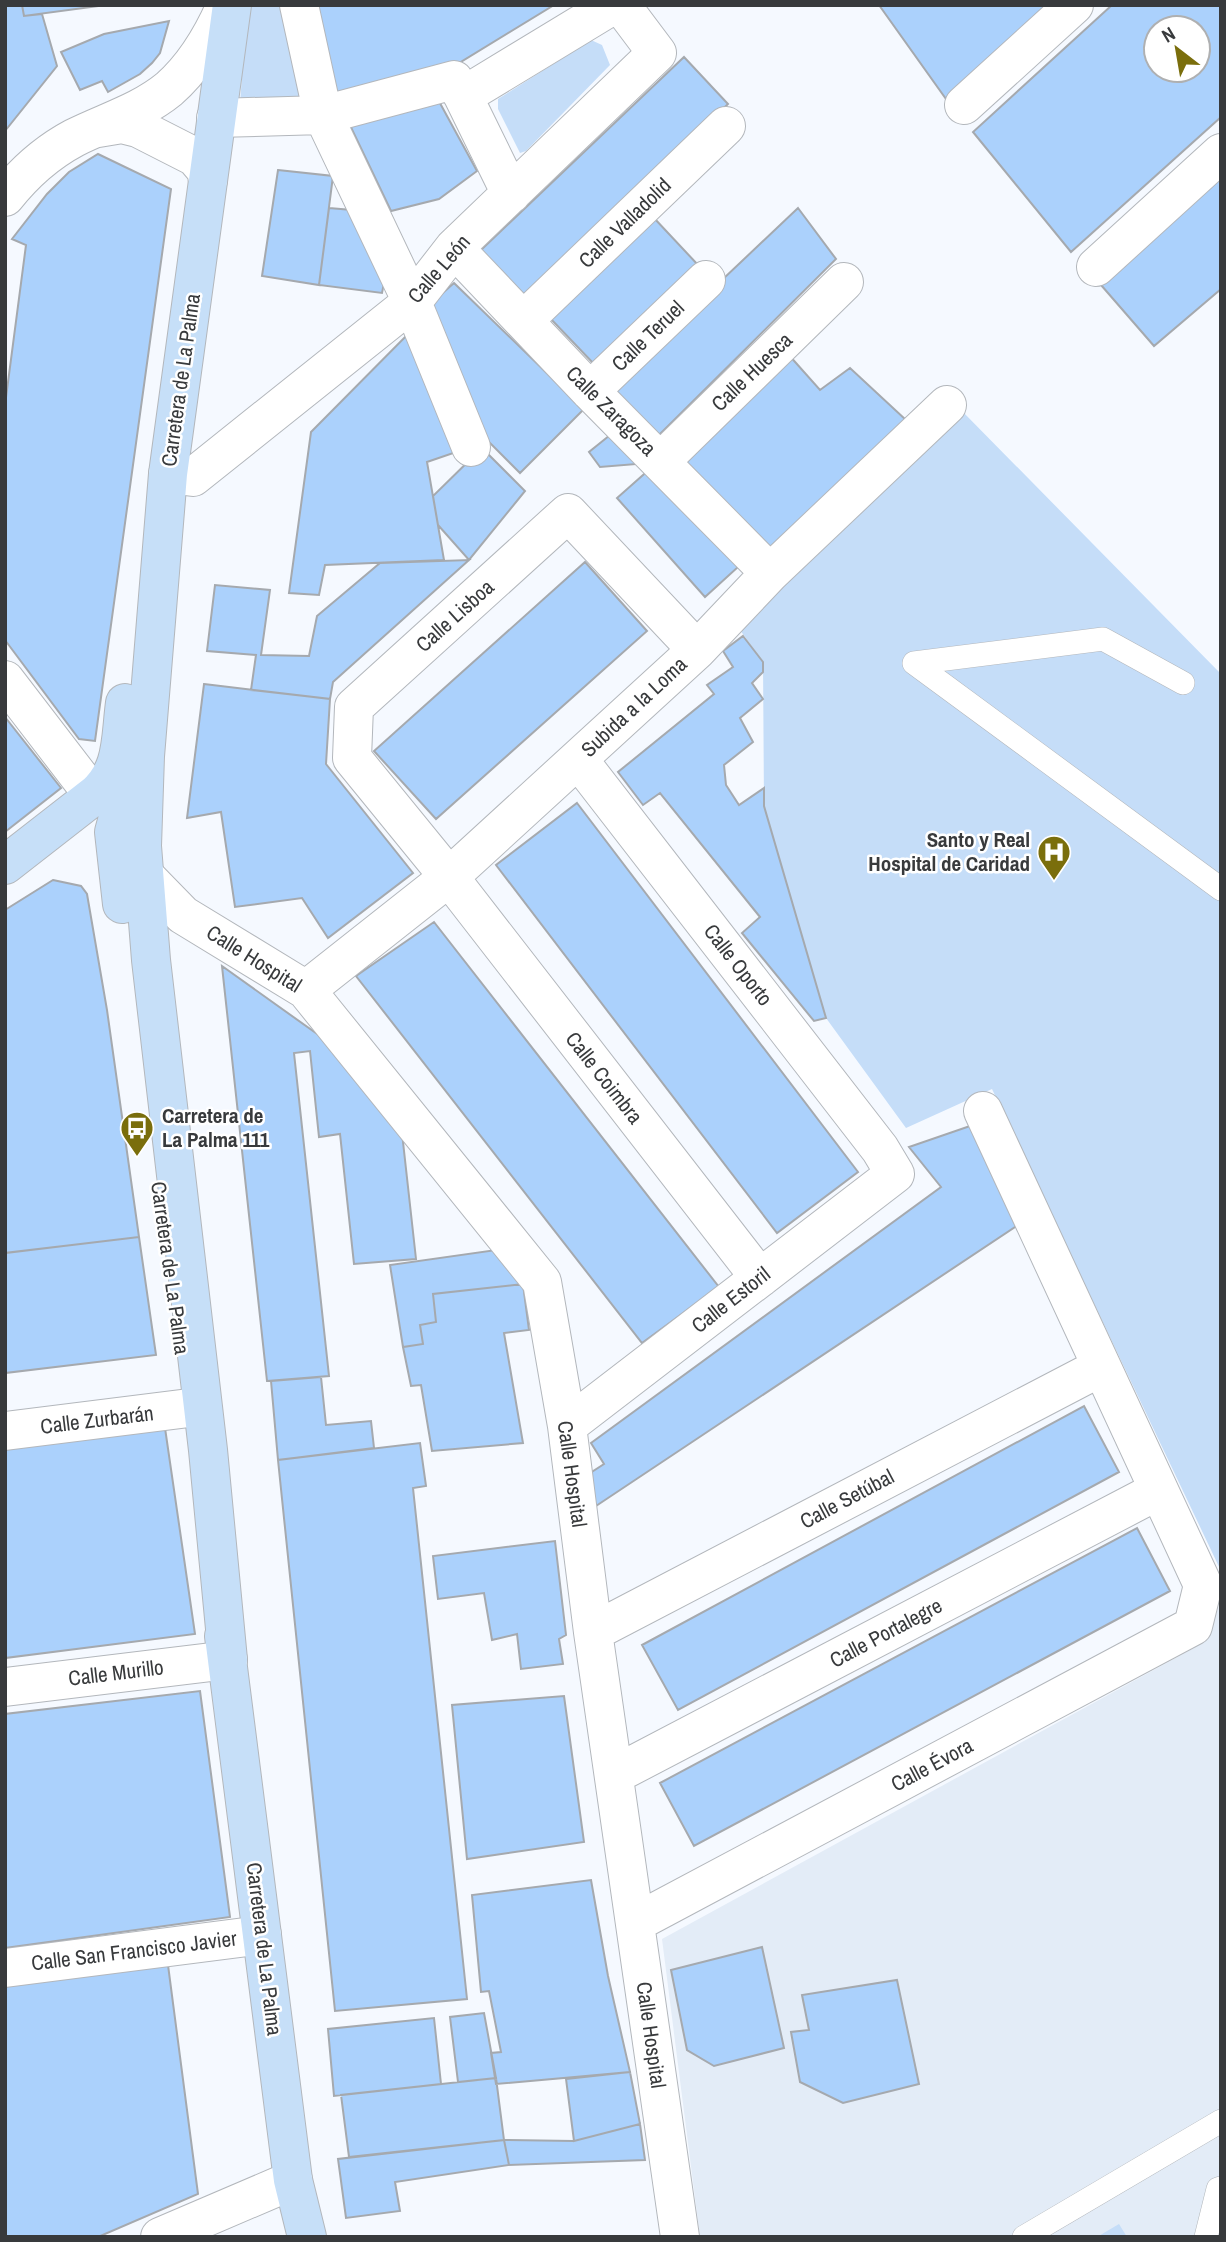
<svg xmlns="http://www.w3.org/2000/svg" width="1226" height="2242" font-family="'Archivo Narrow',sans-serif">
<rect width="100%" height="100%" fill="#f5f9ff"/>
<path fill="#e3ecf7" d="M 1221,1587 L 1221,2237 L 700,2237 L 662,1939 L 1194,1648 L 1211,1628 L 1219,1606 Z"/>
<path fill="#c5ddf8" d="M 247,5 L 292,5 L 311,96 L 240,104 Z
M 591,40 L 602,45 L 610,65 L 526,151 L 520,153 L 498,109 L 498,99 Z
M 961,410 L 1221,674 L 1221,1571 L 992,1089 L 906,1128 L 826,1018 L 764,806 L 763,662 L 735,623 Z
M 1119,2224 L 1127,2237 L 1097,2237 Z"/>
<path fill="#abd1fc" stroke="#a5a9ae" stroke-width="2" fill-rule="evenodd" d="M 5,5 L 22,5 L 24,16 L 42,14 L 57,66 L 5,131 Z
M 22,5 L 106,5 L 24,16 Z
M 316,5 L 554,5 L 459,63 L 337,100 Z
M 879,5 L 1049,5 L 946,99 Z
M 1112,5 L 1221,5 L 1221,117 L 1071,252 L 973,132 ZM 1156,28 L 1198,28 L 1198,70 L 1156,70 Z
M 169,21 L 160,53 L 152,63 L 140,74 L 108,92 L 102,81 L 80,90 L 61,52 L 104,34 Z
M 684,57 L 728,104 L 526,297 L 481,250 Z
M 435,94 L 477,171 L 439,199 L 391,211 L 347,119 Z
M 98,154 L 171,189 L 95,741 L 79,739 L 5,640 L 5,405 L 26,245 L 12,239 L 47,194 L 69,172 Z
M 278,170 L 333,176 L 319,285 L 262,276 Z
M 1221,176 L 1221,289 L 1154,346 L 1101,285 Z
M 329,208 L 352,210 L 386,273 L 382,293 L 319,285 Z
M 798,208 L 836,259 L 658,436 L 610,386 Z
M 654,218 L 699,266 L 594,364 L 549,317 Z
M 454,283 L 584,409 L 520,473 L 482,435 L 428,306 Z
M 418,324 L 471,447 L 427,462 L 444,560 L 325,565 L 319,595 L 289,593 L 311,432 Z
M 788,354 L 820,390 L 850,368 L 906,420 L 769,550 L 681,457 Z
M 615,431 L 649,463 L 600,467 L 589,452 Z
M 482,448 L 525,491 L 469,560 L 438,525 L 433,496 Z
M 651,468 L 738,567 L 705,597 L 617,498 Z
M 469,560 L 333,682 L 330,699 L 251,690 L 256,655 L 207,651 L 215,585 L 270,590 L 261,655 L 309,656 L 317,616 L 380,563 Z
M 585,562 L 647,631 L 436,819 L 374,751 Z
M 743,636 L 763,662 L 763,672 L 752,683 L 763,699 L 740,718 L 753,742 L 724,765 L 726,785 L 739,805 L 764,788 L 764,806 L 826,1018 L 814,1021 L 742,933 L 760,917 L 660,793 L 643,805 L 618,772 L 714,694 L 707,685 L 733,667 L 723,651 Z
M 204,684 L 330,699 L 326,764 L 413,873 L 328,938 L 302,898 L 235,907 L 221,812 L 187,818 Z
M 5,717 L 61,788 L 5,832 Z
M 577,803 L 858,1172 L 777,1233 L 496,865 Z
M 53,880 L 81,886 L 87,894 L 107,1010 L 139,1237 L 5,1253 L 5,910 Z
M 434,922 L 719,1287 L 642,1343 L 356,976 Z
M 222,966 L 320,1036 L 402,1133 L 416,1259 L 354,1264 L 340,1134 L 319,1137 L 310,1051 L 294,1053 L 329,1376 L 267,1381 Z
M 970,1126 L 1018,1225 L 590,1510 L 581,1479 L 604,1464 L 591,1443 L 941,1187 L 909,1147 Z
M 139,1237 L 156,1355 L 5,1373 L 5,1253 Z
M 503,1249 L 523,1284 L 433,1294 L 436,1322 L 420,1325 L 423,1344 L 403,1347 L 390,1265 Z
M 523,1284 L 529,1330 L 504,1333 L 523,1443 L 432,1451 L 421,1385 L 411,1386 L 403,1347 L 423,1344 L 420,1325 L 436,1322 L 433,1294 Z
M 321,1377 L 326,1425 L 371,1421 L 374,1448 L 278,1460 L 271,1381 Z
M 1084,1406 L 1119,1472 L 678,1710 L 642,1645 Z
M 165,1428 L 195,1634 L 5,1658 L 5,1448 Z
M 420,1443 L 426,1486 L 413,1488 L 467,1999 L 335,2011 L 278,1460 Z
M 1137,1528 L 1170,1591 L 694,1846 L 660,1783 Z
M 555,1541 L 566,1635 L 559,1639 L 563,1664 L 521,1669 L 517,1634 L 492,1640 L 484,1593 L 438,1599 L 433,1556 Z
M 200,1691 L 230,1917 L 5,1948 L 5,1714 Z
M 564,1696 L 584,1842 L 467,1859 L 452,1705 Z
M 591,1880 L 608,1976 L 630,2072 L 496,2084 L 491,2053 L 501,2052 L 489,1991 L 481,1992 L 472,1895 Z
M 762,1947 L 784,2048 L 714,2066 L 687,2050 L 671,1970 Z
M 168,1965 L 198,2194 L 98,2237 L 5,2237 L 5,1986 Z
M 897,1980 L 919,2084 L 843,2103 L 800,2082 L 791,2032 L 809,2030 L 802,1995 Z
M 484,2013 L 496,2078 L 458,2082 L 450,2017 Z
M 434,2018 L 441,2084 L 334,2096 L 328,2029 Z
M 630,2072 L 640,2124 L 574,2141 L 566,2079 Z
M 496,2078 L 504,2140 L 349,2157 L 341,2095 Z
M 640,2124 L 645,2160 L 509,2165 L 504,2140 L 574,2141 Z
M 504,2140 L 509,2165 L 395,2182 L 400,2211 L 346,2218 L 338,2159 Z"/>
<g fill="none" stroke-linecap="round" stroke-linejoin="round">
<defs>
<path id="lane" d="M 1183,683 L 1103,639 L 914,663 L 1221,889
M 1024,2237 L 1221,2121
M 1206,2237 L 1218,2189 L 1221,2188"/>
<path id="street" d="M 299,5 L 323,115 L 412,302 L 471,447
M 463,96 L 511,194
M 964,105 L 1074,5
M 216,118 L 323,115 L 454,80 L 463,96 L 613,5
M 98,128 L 122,124 L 138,128 L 195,157 L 206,170 L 208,180
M 5,197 C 24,173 46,153 74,138 C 106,122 141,112 169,89 C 194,67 213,35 226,5
M 454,248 L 590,391 L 770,573
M 1096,267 L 1221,153
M 524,320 L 726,126
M 590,391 L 706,280
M 661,461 L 844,282
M 168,474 L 193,477 L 412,302 L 454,248 L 657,53 L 621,5
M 697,650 L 568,513 L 354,707 L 352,758 L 449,877 L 760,1278
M 5,680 L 94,796
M 143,874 L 183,915 L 306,990 L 542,1282 L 567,1426 L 593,1632 L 680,2237
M 306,990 L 449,877 L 697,650 L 770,573 L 947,405
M 567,1426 L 895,1174 L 880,1149 L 578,759
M 5,1431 L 189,1408
M 593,1632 L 1101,1367
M 5,1687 L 228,1660
M 614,1775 L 1159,1490
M 635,1923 L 1193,1626 L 1203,1585 L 983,1111
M 5,1968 L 262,1935
M 160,2237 L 293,2180"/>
<path id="secondary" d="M 94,796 C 124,770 120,740 125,703
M 5,865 L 114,780
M 122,904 L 114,832 L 120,810 L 137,782
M 224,1636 L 293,2180 L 307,2237
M 228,1660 L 208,1450 L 151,960 L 142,846 L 145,756 L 168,474 L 232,5"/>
</defs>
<use href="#lane" stroke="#b3b7bc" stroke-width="24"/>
<use href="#street" stroke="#b3b7bc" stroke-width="40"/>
<use href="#secondary" stroke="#b3b7bc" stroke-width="40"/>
<use href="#lane" stroke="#fff" stroke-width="23"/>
<use href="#street" stroke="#fff" stroke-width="38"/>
<use href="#secondary" stroke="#c6dff8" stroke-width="38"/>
</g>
<defs>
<symbol id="hospital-pin" viewBox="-11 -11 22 30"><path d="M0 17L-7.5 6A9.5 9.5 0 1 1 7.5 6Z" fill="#7a6e0c" stroke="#fff"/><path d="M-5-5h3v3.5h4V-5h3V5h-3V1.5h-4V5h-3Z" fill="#fff"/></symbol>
<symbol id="bus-pin" viewBox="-11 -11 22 30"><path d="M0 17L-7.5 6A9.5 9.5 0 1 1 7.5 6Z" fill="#7a6e0c" stroke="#fff"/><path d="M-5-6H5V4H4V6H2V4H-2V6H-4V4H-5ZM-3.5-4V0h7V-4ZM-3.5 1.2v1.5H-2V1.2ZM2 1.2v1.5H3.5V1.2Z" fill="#fff"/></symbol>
</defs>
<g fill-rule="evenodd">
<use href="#hospital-pin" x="1035" y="833" width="38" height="52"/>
<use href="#bus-pin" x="118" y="1109" width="38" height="52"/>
</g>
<g text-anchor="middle" stroke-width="5" stroke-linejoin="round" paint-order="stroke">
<g font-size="21" fill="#383a3c" stroke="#fff">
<text transform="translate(625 223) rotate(-44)" y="7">Calle Valladolid</text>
<text transform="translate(439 269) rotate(-49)" y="7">Calle León</text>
<text transform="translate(648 336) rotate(-44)" y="7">Calle Teruel</text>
<text transform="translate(752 372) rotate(-44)" y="7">Calle Huesca</text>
<text transform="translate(181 380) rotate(-82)" y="7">Carretera de La Palma</text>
<text transform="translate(611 411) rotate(45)" y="7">Calle Zaragoza</text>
<text transform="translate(455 616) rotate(-42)" y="7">Calle Lisboa</text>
<text transform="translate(634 707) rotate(-43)" y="7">Subida a la Loma</text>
<text transform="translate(254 959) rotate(32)" y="7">Calle Hospital</text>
<text transform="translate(738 965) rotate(52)" y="7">Calle Oporto</text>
<text transform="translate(604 1078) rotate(52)" y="7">Calle Coimbra</text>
<text transform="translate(170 1268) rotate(82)" y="7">Carretera de La Palma</text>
<text transform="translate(731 1300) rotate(-38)" y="7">Calle Estoril</text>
<text transform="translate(97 1420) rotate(-7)" y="7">Calle Zurbarán</text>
<text transform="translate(572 1474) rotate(82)" y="7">Calle Hospital</text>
<text transform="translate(847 1499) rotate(-28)" y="7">Calle Setúbal</text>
<text transform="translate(886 1633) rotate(-28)" y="7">Calle Portalegre</text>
<text transform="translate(116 1673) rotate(-7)" y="7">Calle Murillo</text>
<text transform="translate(932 1765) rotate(-28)" y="7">Calle Évora</text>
<text transform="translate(264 1949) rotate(83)" y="7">Carretera de La Palma</text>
<text transform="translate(134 1951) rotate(-7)" y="7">Calle San Francisco Javier</text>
<text transform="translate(651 2035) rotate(82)" y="7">Calle Hospital</text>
</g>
<g font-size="21" font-weight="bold" fill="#383a3c" stroke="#fff" text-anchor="end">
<text x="1030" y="847">Santo y Real<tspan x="1030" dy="24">Hospital de Caridad</tspan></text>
<text x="162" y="1123" text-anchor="start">Carretera de<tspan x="162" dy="24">La Palma 111</tspan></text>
</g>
</g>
<rect width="1226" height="2242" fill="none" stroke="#383a3c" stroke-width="14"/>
<g transform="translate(1177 49) rotate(329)"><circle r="33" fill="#ffffff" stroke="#afb0b1" stroke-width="2"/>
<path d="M0-5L12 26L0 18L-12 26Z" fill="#7a6e0c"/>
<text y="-10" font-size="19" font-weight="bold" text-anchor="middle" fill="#383a3c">N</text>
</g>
</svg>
